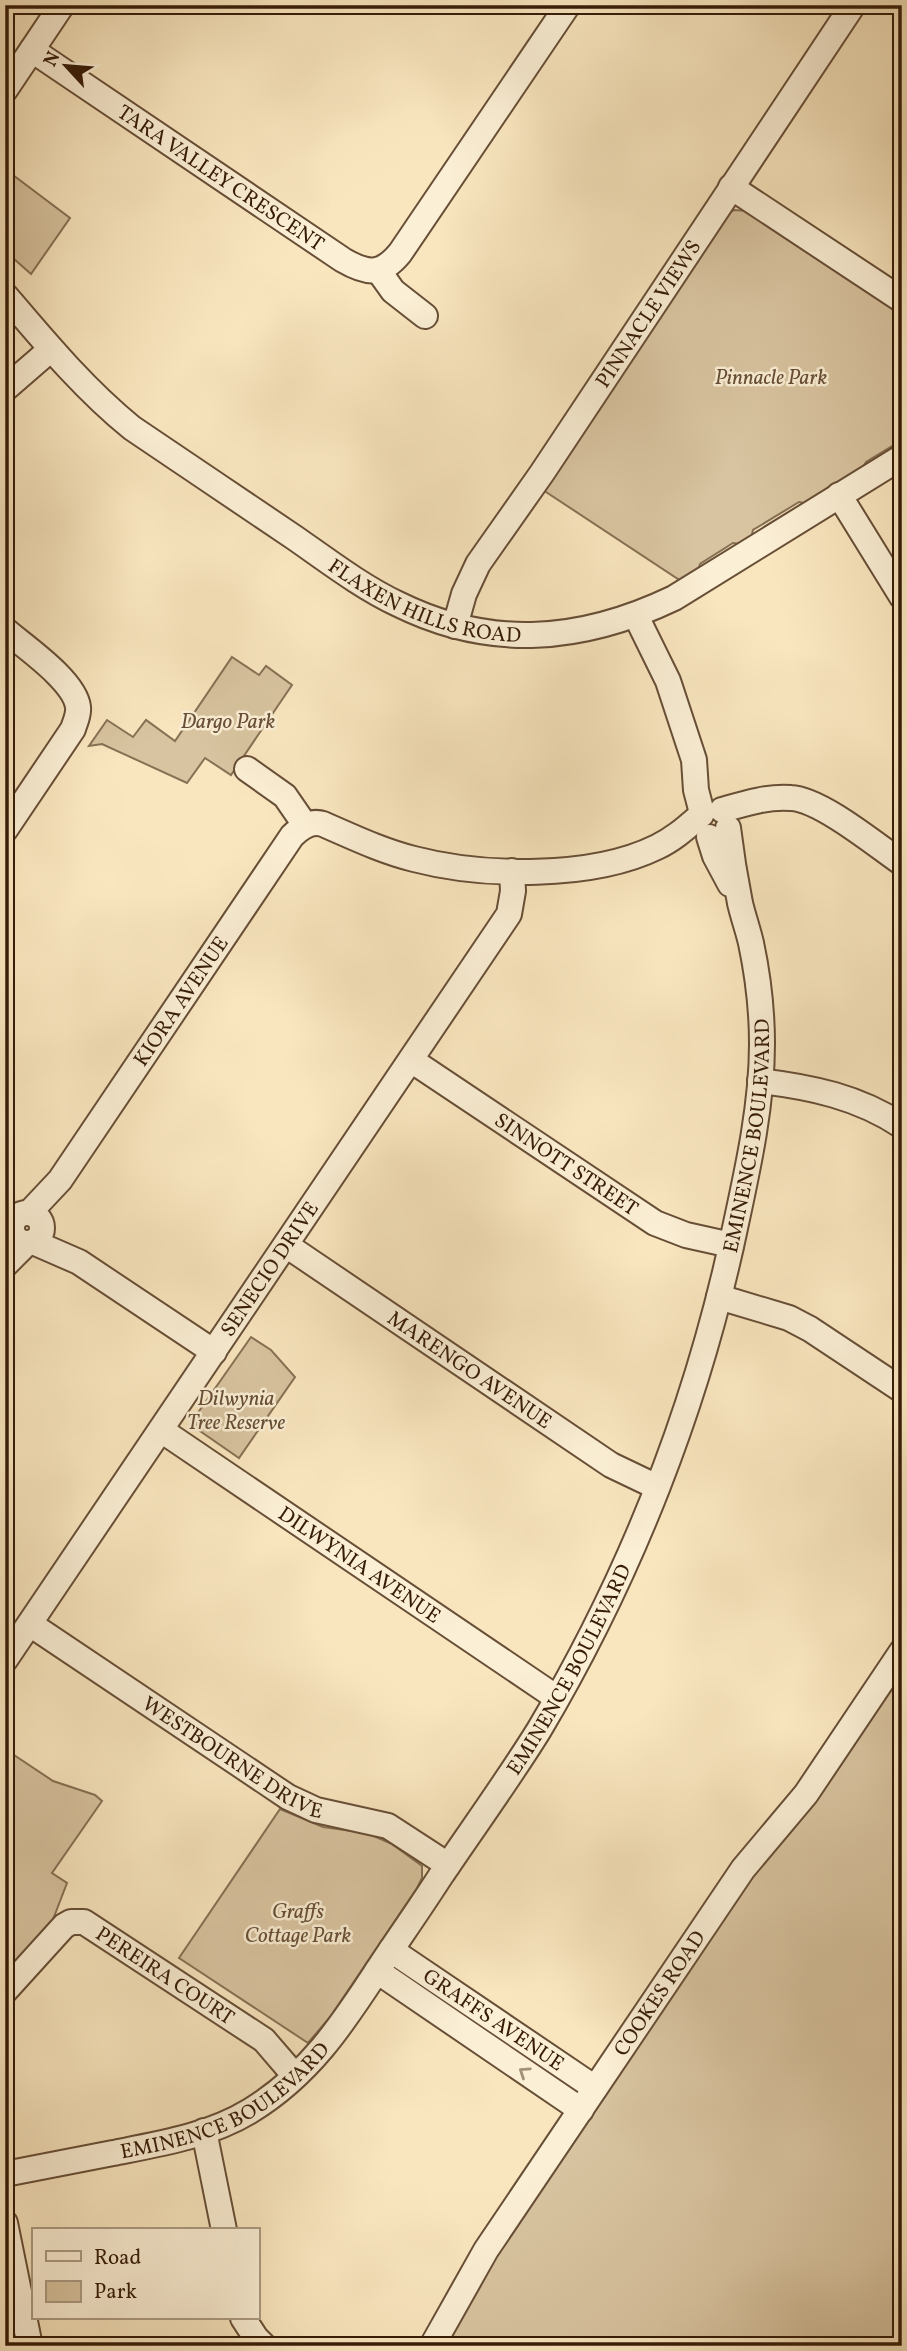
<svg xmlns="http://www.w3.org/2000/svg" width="907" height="2351" font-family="Vollkorn,serif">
<rect width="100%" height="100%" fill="#f9e6bf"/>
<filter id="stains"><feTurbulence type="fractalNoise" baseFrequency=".00286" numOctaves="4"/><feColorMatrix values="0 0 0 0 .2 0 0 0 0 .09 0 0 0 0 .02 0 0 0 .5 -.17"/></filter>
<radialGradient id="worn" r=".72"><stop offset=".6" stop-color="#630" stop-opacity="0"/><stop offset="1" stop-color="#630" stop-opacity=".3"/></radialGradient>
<path fill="#d8c4a0" stroke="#877054" stroke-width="2" d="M 5,169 L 70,218 L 31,274 L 5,251 Z
M 734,210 L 749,211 L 902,311 L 902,440 L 866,462 L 861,471 L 809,504 L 799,502 L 753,530 L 751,539 L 741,544 L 733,543 L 700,564 L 698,572 L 681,581 L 543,490 L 728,213 Z
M 232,657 L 259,675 L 266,666 L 292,685 L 231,775 L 205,758 L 187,783 L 102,744 L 89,746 L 107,720 L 133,737 L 146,720 L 175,741 Z
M 251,1337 L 271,1350 L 295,1377 L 239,1458 L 197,1429 L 195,1417 Z
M 902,1662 L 902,2346 L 440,2346 L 469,2294 L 700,1951 Z
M 5,1749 L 53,1781 L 95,1795 L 102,1801 L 52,1873 L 67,1883 L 52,1922 L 5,1974 Z
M 280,1809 L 323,1827 L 367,1833 L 392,1844 L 422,1866 L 422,1878 L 417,1888 L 330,2017 L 308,2043 L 179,1958 Z"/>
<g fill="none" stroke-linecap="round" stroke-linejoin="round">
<defs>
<g id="minor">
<path id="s1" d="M 32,50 L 343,260 C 367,274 381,276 400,253 L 568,5"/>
<path d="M 5,90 L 62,5"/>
<path d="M 731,187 L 902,300"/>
<path d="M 378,270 L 393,291 L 425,316"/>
<path id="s2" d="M 5,295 C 45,342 84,389 132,428 C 186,465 241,501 295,538 C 328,561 362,587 398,604 C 491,650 582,642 674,598 L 902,457"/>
<path d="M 5,389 L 50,350"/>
<path d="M 839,495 L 902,597"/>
<path d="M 636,616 L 668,681 L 694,760 L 696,790 L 702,813"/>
<path id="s3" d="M 455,626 L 464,594 L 478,564 L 542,473 L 853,5"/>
<path d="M 5,630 C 25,647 75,681 78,707 C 79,715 75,722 73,729 L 5,830"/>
<path d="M 247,769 L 285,796 L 305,825"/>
<path d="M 722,810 C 743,804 768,796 791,798 C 820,799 876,845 902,863"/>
<path d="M 709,837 L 715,856 L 730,884"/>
<path id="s4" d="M 411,1060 L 655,1223 L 686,1235 L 731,1245"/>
<path d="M 760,1081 C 811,1087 859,1097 902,1126"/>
<path id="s5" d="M 29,1213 L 60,1180 L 292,836 C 301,827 311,820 323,824 C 353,837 382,851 414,859 C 483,877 592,879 657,847 C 674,839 687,827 701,815"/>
<circle cx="27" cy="1228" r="15"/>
<path d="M 33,1242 L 79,1262 L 214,1352"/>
<path id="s6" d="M 286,1245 L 611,1465 L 657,1487"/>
<path d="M 5,1265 L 27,1243"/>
<path d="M 719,1297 L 789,1318 L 810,1329 L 902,1390"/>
<path id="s7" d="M 161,1430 L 557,1698"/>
<path id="s8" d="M 30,1624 L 288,1797 L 316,1810 L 388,1826 L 448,1865"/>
<path id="s9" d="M 5,1660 L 509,914 L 513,891 L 512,871"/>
<path id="s10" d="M 391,1950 L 595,2088"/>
<path d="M 377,1971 L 581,2110"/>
<path id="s11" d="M 5,1991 L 64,1926 L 71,1922 L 84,1922 L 264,2040 L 295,2076"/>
<path d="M 204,2131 L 224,2230"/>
<path id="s12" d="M 5,2174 C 41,2167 77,2160 113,2153 C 159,2144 209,2136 250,2111 C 309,2075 342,2025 379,1968 C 399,1938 420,1908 440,1877 C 473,1828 508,1780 539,1730 C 631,1575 698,1404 735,1228 C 748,1168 762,1105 762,1044 C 762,1010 758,976 751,943 C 748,930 743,916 740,903 C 735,878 731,853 728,828"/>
<path d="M 5,2223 L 30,2346"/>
<path d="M 243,2318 L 256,2338 L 264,2346"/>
<path id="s13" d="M 432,2346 L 486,2250 L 743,1869 L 806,1794 L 902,1651"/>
</g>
</defs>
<use href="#minor" stroke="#674e36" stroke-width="28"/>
<use href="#minor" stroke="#fbefd5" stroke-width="24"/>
</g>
<defs><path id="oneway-chevron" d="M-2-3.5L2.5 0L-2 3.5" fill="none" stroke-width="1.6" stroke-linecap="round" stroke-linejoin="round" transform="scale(1.75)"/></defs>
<use stroke="#a29079" href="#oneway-chevron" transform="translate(524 2072) rotate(-146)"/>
<g text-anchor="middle" stroke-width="5" stroke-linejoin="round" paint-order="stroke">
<g font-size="21" fill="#361c08" stroke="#fbefd5">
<text dy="7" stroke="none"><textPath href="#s1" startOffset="228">TARA VALLEY CRESCENT</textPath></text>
<text dy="7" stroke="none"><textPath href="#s3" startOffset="369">PINNACLE VIEWS</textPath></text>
<text dy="7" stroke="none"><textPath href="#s2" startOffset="528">FLAXEN HILLS ROAD</textPath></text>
<text dy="7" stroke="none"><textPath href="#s5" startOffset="261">KIORA AVENUE</textPath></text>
<text dy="7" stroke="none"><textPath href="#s12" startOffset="1370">EMINENCE BOULEVARD</textPath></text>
<text dy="7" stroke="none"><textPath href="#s4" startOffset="187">SINNOTT STREET</textPath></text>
<text dy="7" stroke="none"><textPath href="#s9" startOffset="472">SENECIO DRIVE</textPath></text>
<text dy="7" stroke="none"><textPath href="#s6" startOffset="222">MARENGO AVENUE</textPath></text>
<text dy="7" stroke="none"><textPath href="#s7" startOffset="240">DILWYNIA AVENUE</textPath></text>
<text dy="7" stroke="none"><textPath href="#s12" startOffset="803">EMINENCE BOULEVARD</textPath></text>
<text dy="7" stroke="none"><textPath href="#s8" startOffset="243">WESTBOURNE DRIVE</textPath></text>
<text dy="7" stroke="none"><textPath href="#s11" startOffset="206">PEREIRA COURT</textPath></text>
<text dy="7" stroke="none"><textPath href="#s13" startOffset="420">COOKES ROAD</textPath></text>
<text dy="7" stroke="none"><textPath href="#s10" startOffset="124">GRAFFS AVENUE</textPath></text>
<text dy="7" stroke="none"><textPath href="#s12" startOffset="236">EMINENCE BOULEVARD</textPath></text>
</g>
<g font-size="21" font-style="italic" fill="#674e36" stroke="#fbefd5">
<text x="771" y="384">Pinnacle Park</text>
<text x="228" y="728">Dargo Park</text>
<text x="236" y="1405">Dilwynia<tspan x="236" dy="24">Tree Reserve</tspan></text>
<text x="298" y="1918">Graffs<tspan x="298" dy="24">Cottage Park</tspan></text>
</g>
</g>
<rect width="907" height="2351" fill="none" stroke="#f9e6bf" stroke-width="28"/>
<rect x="7" y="7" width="893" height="2337" fill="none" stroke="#361c08" stroke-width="3.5"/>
<rect x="14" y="14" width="879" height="2323" fill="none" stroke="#361c08" stroke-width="2"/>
<rect x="32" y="2228" width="228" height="91" fill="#fbefd5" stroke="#ac9b83" stroke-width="2"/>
<rect x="46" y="2251" width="35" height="10" fill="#fbefd5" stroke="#ac9b83" stroke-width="2"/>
<text x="94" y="2264" font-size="21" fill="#361c08">Road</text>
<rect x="46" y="2281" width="35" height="21" fill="#d8c4a0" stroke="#ac9b83" stroke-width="2"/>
<text x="94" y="2298" font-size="21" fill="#361c08">Park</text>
<g transform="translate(66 66) rotate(296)" stroke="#fbefd5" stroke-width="5" paint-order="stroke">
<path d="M0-5L12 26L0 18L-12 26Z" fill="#361c08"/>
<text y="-10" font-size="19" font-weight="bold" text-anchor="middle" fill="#361c08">N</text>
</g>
<rect width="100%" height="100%" filter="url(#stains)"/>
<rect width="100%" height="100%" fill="url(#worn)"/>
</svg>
